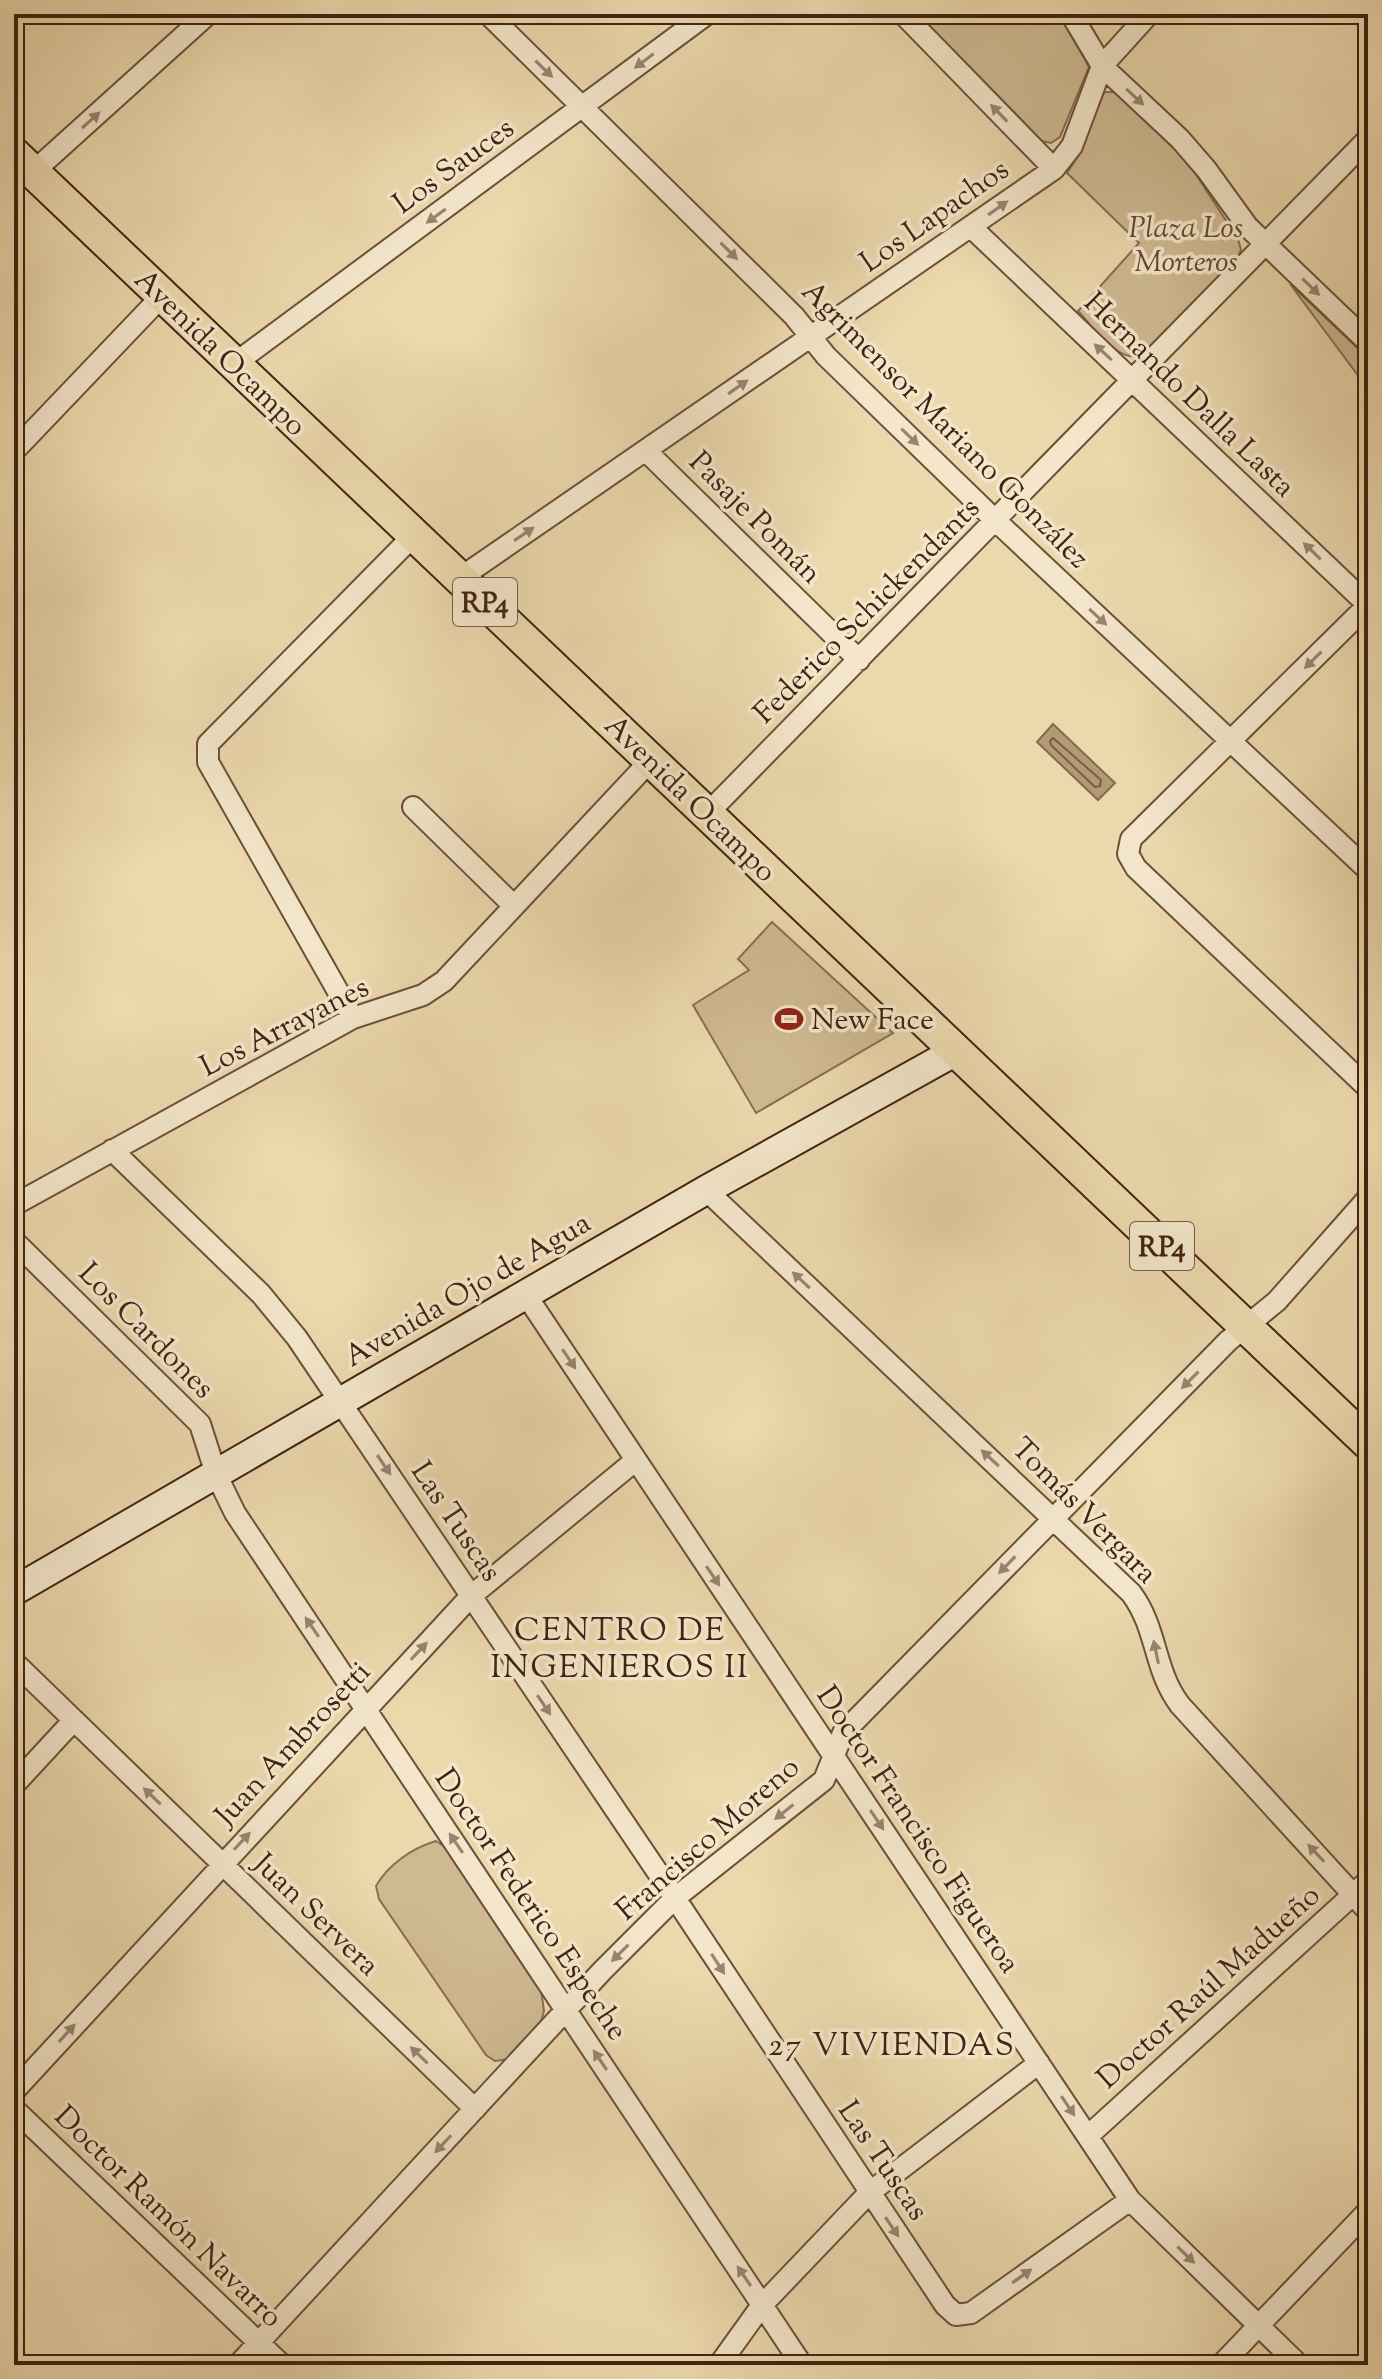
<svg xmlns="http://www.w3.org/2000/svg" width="1382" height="2379" font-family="'Sorts Mill Goudy',serif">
<rect width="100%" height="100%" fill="#ecd8ad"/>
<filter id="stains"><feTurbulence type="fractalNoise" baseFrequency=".0025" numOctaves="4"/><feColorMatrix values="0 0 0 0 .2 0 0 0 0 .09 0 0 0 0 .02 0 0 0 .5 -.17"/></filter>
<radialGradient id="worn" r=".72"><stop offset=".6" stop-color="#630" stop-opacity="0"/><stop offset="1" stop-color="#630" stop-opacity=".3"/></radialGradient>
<path fill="#cfb993" stroke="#886e52" stroke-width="2" d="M 917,14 L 1060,14 L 1089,67 L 1060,137 L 1051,143 L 1041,141 Z
M 1105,92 L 1115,92 L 1176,150 L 1195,173 L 1238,239 L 1241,250 L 1237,259 L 1141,357 C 1113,359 1096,330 1078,311 L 1139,243 L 1067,173 L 1078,156 L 1101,97 Z
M 1290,284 L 1368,358 L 1368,389 Z
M 772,922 L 893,1033 L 756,1113 L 693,1005 L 749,970 L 738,959 Z
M 436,1841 L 447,1848 L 541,1989 L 544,2011 L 540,2025 L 509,2059 L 495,2061 L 486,2055 L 379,1899 L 376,1886 C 388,1865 412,1848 436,1841 Z"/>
<path fill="#b29a78" stroke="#846a4f" stroke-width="2" d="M 1053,724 L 1115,783 L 1098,800 L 1037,742 Z"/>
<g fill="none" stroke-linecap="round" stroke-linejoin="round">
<path stroke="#795e45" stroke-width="2" d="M 1053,738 L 1101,780 L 1100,786 L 1095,787 L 1051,745 L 1050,741 Z"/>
<defs>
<path id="street" d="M 488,14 L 794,316 L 826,356 L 996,521 L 1368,870
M 903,14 L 1054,169
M 1071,14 L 1102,66 L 1180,139 L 1206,169 L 1248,227 L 1368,342
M 33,172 L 208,14
M 971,227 L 1368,605
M 234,364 L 707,14
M 14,451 L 162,296
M 646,451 L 859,660
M 460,578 L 1054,169 L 1072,146 L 1102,66 L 1149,14
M 1368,605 L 1131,839 L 1128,854 L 1136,868 L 1368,1088
M 413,807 L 514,906
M 707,814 L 1368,139
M 353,1018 L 208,762 L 208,744 L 414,535
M 112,1150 L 261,1294 L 297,1338 L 675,1898 L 945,2305 L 956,2315 L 971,2313 L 1130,2200
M 706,1190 L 1131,1593 C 1158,1629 1153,1669 1180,1705 L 1368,1911
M 14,1205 L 353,1018 L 423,995 L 444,981 L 651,760
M 14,1241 L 200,1424 L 216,1474 L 235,1513 L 802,2365
M 526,1295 L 1130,2200 L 1299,2365
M 14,1662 L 475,2109
M 14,1785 L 74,1720
M 14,2091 L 471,1596 L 636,1460
M 14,2109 L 282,2365
M 1088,2136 L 1368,1881
M 238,2365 L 602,1971 L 675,1898 L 824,1780 L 843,1733 L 1228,1341 L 1277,1301 L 1368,1198
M 719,2365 L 762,2305 L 869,2193 L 1039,2063
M 1221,2365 L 1368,2211"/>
<path id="secondary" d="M 14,1591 L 706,1190 L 956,1051"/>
<path id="primary" d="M 14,154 L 1368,1443"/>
</defs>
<use href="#street" stroke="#6b5039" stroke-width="24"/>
<use href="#secondary" stroke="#402312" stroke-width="32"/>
<use href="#primary" stroke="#402312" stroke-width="36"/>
<use href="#street" stroke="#f3e6ca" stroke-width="20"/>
<use href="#secondary" stroke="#f3e6ca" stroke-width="28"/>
<use href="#primary" stroke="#ecd8ad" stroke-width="32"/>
</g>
<defs><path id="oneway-solid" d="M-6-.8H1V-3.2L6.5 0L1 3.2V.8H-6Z" transform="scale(2)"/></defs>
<g fill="#9a846e">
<use href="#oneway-solid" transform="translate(644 61) rotate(143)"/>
<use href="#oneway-solid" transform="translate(544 69) rotate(44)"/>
<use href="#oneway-solid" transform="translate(1135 97) rotate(43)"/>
<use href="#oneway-solid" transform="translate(999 113) rotate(-134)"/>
<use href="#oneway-solid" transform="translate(91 120) rotate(-42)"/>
<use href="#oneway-solid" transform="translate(998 208) rotate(-35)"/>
<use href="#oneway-solid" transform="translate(436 216) rotate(144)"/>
<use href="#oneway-solid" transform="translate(729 251) rotate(45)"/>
<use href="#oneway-solid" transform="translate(1311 287) rotate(44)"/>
<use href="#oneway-solid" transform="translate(1103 352) rotate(-137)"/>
<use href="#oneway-solid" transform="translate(738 387) rotate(-35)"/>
<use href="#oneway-solid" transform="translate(910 437) rotate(44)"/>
<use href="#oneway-solid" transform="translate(524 534) rotate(-34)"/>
<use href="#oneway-solid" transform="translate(1312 551) rotate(-136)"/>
<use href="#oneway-solid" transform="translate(1098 617) rotate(43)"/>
<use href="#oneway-solid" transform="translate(1313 660) rotate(135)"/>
<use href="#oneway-solid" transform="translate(801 1280) rotate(-137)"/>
<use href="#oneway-solid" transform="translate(569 1359) rotate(56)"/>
<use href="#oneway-solid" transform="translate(1190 1380) rotate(135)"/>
<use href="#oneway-solid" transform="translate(990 1458) rotate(-137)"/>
<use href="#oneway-solid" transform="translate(384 1465) rotate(56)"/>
<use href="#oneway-solid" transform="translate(1007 1565) rotate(134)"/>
<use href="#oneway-solid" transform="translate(713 1576) rotate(56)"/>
<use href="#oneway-solid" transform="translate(312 1627) rotate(-124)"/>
<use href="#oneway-solid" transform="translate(419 1651) rotate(-47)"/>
<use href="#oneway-solid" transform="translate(1156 1652) rotate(-102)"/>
<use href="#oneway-solid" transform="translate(544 1705) rotate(56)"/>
<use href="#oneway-solid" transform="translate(152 1796) rotate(-136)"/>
<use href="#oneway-solid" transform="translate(784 1812) rotate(142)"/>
<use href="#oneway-solid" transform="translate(877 1820) rotate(56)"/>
<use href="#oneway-solid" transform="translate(242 1841) rotate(-47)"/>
<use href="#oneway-solid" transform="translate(456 1843) rotate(-124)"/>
<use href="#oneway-solid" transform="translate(1316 1853) rotate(-133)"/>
<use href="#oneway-solid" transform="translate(620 1953) rotate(135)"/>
<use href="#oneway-solid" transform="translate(718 1964) rotate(57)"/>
<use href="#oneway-solid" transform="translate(67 2033) rotate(-48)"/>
<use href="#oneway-solid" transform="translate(419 2055) rotate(-136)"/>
<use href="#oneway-solid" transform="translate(600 2060) rotate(-124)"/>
<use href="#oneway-solid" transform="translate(1068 2106) rotate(56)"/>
<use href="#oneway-solid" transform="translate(443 2144) rotate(133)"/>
<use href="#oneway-solid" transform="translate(892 2227) rotate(56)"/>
<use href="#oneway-solid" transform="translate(1186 2255) rotate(44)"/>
<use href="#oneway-solid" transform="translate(744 2276) rotate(-124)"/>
<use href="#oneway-solid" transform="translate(1022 2276) rotate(-35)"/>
</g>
<defs>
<symbol id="stadium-bare" viewBox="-9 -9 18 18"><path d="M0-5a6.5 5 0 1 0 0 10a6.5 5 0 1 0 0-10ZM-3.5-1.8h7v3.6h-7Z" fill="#8f2418" stroke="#f3e6ca" stroke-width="2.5" paint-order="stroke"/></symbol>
</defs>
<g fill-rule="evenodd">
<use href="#stadium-bare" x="769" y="999" width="40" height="40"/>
</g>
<g text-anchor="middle" stroke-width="7" stroke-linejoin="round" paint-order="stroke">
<g fill="#f3e6ca" stroke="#765e49" stroke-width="2">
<rect x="453" y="578" width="64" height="48" rx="6"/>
<rect x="1130" y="1222" width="64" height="48" rx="6"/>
</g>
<g font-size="28" font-weight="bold" fill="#402312">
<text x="485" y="612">RP4</text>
<text x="1162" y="1256">RP4</text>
</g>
<g font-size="30" fill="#402312" stroke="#f3e6ca">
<text transform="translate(453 165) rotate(-36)" y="10">Los Sauces</text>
<text transform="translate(934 215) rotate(-35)" y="10">Los Lapachos</text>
<text transform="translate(221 352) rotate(44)" y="10">Avenida Ocampo</text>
<text transform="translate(1190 394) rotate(44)" y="10">Hernando Dalla Lasta</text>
<text transform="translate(946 424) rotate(45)" y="10">Agrimensor Mariano González</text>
<text transform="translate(756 517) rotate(45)" y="10">Pasaje Pomán</text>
<text transform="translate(866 610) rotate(-45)" y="10">Federico Schickendants</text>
<text transform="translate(691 798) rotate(44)" y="10">Avenida Ocampo</text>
<text transform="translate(284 1026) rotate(-27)" y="10">Los Arrayanes</text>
<text transform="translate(467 1289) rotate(-30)" y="10">Avenida Ojo de Agua</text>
<text transform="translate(147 1330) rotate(45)" y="10">Los Cardones</text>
<text transform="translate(1085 1510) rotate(45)" y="10">Tomás Vergara</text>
<text transform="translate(457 1521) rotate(56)" y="10">Las Tuscas</text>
<text transform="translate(292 1743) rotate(-47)" y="10">Juan Ambrosetti</text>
<text transform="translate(919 1829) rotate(56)" y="10">Doctor Francisco Figueroa</text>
<text transform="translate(707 1838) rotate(-41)" y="10">Francisco Moreno</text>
<text transform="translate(532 1904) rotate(56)" y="10">Doctor Federico Espeche</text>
<text transform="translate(317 1914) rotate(44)" y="10">Juan Servera</text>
<text transform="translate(1208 1986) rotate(-42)" y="10">Doctor Raúl Madueño</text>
<text transform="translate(884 2160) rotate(56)" y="10">Las Tuscas</text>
<text transform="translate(169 2216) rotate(44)" y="10">Doctor Ramón Navarro</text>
</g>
<g font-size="30" font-style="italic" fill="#644832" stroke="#f3e6ca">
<text x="1186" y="237">Plaza Los<tspan x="1186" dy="34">Morteros</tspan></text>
</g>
<g font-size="30" fill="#402312" stroke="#f3e6ca" text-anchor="start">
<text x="811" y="1029">New Face</text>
</g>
<g font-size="32" letter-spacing="2" fill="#402312" stroke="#f3e6ca">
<text x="620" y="1640">CENTRO DE<tspan x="620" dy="37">INGENIEROS II</tspan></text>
<text x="892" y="2055">27 VIVIENDAS</text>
</g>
</g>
<rect width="1382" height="2379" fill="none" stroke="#ecd8ad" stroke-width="48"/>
<rect x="16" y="16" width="1350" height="2347" fill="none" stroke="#402312" stroke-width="4"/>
<rect x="24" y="24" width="1334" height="2331" fill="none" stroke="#402312" stroke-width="2"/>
<rect width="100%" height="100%" filter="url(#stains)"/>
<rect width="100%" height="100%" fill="url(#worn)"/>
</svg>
